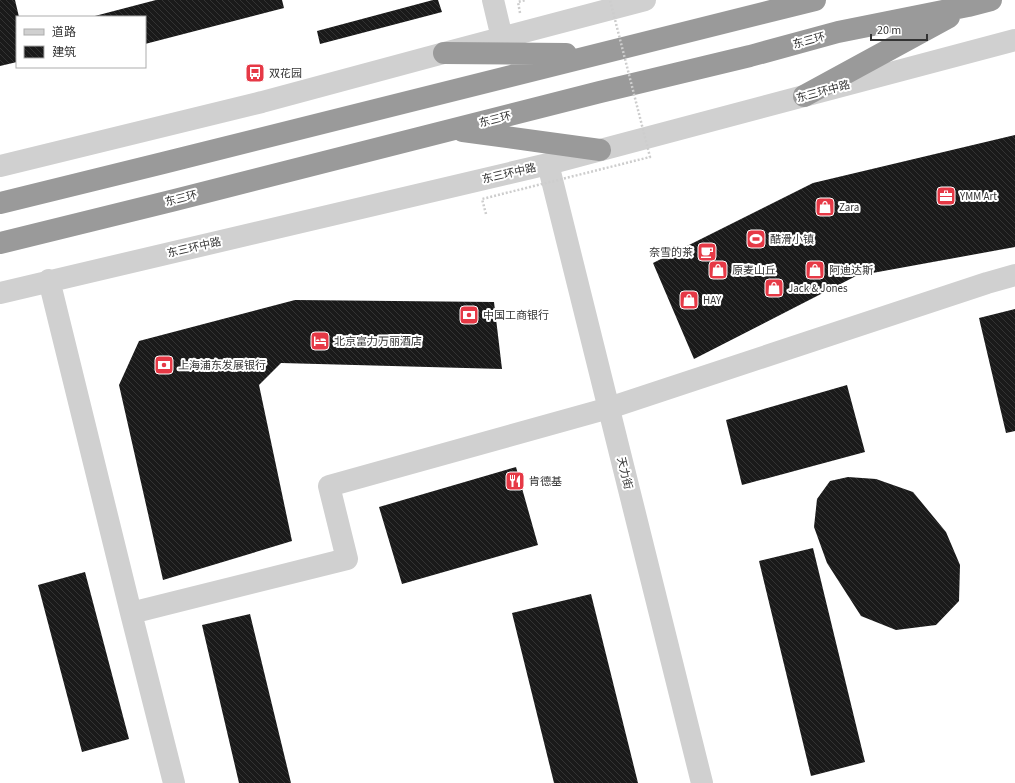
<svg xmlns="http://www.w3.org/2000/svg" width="1015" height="783" font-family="'Source Sans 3','Noto Sans SC',sans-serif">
<defs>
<pattern id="building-back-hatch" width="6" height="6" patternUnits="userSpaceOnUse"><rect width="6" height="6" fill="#1a1a1a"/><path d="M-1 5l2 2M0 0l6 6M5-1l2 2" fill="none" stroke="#333"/></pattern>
</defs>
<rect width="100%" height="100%" fill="#fff"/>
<path fill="url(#building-back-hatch)" d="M 0,0 L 15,0 L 19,17 L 17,17 L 17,62 L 0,66 Z
M 156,0 L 282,0 L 284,8 L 145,44 L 145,17 L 91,17 Z
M 433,0 L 438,0 L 442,12 L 320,44 L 317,31 Z
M 1015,135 L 1015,247 L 856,276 L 694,359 L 653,263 L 813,183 Z
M 295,300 L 494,302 L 502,369 L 281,363 L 259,385 L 292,541 L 163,580 L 119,385 L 139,341 Z
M 1015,309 L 1015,431 L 1006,433 L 979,318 Z
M 847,385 L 865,452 L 742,485 L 726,420 Z
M 516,467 L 538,545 L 402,584 L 379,507 Z
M 848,477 L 876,479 L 913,492 L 946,532 L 960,565 L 959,601 L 936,625 L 896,630 L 861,616 L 827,563 L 814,527 L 817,499 L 830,481 Z
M 813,548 L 865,762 L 811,776 L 759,561 Z
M 85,572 L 129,739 L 82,752 L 38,585 Z
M 591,594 L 638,783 L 554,783 L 512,613 Z
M 250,614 L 291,783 L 239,783 L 202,625 Z"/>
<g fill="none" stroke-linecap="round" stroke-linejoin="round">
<path stroke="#cdcdcd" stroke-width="2.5" stroke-dasharray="2 2" stroke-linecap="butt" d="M 520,13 L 518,2 L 526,0"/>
<path stroke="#d0d0d0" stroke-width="22" d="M 493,0 L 502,38
M 548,164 L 702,783
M 0,166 L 262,102 L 444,53 L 645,0
M 49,280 L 131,613 L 174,783
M 0,293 L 548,164 L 1015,40
M 131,613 L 347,559 L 329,486 L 609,408 L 987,283 L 1015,275"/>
<path stroke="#9a9a9a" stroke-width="22" d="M 444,53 L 566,54
M 804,96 L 949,17
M 463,131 L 600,150
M 0,203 L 163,163 L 815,0
M 0,243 L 175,200 L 600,92 L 750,56 L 838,32 L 968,6 L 991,0"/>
<path stroke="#cdcdcd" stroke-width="2.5" stroke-dasharray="2 2" stroke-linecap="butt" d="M 486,214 L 482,199 L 650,157 L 610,0"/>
</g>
<defs>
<symbol id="bus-square" viewBox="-11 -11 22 22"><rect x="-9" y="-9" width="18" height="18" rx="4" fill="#e63946" stroke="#fff"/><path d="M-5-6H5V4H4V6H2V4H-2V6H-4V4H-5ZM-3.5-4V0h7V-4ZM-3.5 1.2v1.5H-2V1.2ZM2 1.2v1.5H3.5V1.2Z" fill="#fff"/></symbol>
<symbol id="office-square" viewBox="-11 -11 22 22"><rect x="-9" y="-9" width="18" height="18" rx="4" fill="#e63946" stroke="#fff"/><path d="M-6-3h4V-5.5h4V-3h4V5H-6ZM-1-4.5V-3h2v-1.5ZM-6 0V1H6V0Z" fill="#fff"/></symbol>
<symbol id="shop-square" viewBox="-11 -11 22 22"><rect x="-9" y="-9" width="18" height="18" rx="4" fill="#e63946" stroke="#fff"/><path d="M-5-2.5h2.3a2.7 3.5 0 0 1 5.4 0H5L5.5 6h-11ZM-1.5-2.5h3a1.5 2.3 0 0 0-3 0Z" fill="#fff"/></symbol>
<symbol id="stadium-square" viewBox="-11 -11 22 22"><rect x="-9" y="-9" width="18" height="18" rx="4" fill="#e63946" stroke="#fff"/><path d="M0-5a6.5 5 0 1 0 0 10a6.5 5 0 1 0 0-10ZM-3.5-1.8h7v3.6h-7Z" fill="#fff"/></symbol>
<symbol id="cafe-square" viewBox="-11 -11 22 22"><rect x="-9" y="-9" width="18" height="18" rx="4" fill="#e63946" stroke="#fff"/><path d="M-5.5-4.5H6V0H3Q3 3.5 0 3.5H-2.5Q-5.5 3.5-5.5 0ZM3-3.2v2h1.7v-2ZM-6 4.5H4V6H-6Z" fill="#fff"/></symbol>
<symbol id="bank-square" viewBox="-11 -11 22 22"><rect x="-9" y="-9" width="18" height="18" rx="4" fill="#e63946" stroke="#fff"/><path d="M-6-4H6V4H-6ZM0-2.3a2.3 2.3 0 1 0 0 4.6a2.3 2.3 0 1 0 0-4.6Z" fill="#fff"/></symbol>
<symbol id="hotel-square" viewBox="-11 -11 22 22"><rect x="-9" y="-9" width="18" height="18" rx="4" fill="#e63946" stroke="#fff"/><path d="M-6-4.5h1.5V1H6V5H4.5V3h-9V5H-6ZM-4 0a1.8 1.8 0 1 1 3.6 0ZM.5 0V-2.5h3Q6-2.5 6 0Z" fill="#fff"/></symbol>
<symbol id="restaurant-square" viewBox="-11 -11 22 22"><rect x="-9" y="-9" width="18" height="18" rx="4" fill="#e63946" stroke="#fff"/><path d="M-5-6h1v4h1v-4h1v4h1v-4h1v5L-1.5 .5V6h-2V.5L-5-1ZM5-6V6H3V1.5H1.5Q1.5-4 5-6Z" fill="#fff"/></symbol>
</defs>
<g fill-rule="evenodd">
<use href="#bus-square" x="244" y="62" width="22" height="22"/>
<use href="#office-square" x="935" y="185" width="22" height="22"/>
<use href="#shop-square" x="814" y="196" width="22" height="22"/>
<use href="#stadium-square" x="745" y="228" width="22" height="22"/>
<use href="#cafe-square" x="696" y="241" width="22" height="22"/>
<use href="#shop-square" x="707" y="259" width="22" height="22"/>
<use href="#shop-square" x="804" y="259" width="22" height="22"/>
<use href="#shop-square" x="763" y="277" width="22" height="22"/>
<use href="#shop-square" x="678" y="289" width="22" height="22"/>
<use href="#bank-square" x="458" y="304" width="22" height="22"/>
<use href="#hotel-square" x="309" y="330" width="22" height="22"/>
<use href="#bank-square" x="153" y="354" width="22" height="22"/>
<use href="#restaurant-square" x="504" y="470" width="22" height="22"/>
</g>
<g text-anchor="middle" stroke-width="4" stroke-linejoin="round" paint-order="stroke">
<g font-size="11" fill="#333" stroke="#fff">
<text transform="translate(809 40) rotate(-15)" y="4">东三环</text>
<text transform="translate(823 91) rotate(-15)" y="4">东三环中路</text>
<text transform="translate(495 119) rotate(-14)" y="4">东三环</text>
<text transform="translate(509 173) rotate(-13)" y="4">东三环中路</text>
<text transform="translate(181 198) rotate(-14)" y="4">东三环</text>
<text transform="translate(194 247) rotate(-13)" y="4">东三环中路</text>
<text transform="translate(625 473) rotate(76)" y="4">天力街</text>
</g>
<g font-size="11" fill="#333" stroke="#fff" text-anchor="start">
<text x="269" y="77">双花园</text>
<text x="960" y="200">YMM Art</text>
<text x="839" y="211">Zara</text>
<text x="770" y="243">酷滑小镇</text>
<text x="693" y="256" text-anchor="end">奈雪的茶</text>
<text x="732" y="274">原麦山丘</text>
<text x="829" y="274">阿迪达斯</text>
<text x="788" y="292">Jack &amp; Jones</text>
<text x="703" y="304">HAY</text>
<text x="483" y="319">中国工商银行</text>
<text x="334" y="345">北京富力万丽酒店</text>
<text x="178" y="369">上海浦东发展银行</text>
<text x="529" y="485">肯德基</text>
</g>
</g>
<rect x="16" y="16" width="130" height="52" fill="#ffffff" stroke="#adadad"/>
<rect x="24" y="29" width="20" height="6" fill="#d0d0d0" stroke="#adadad"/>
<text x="52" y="36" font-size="12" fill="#333333">道路</text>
<rect x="24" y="46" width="20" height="12" fill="url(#building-back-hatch)" stroke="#adadad"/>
<text x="52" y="56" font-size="12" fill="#333333">建筑</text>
<path d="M871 34v6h56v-6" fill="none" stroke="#333333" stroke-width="2"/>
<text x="877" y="34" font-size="12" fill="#333333" stroke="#ffffff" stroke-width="3" paint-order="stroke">20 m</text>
</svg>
